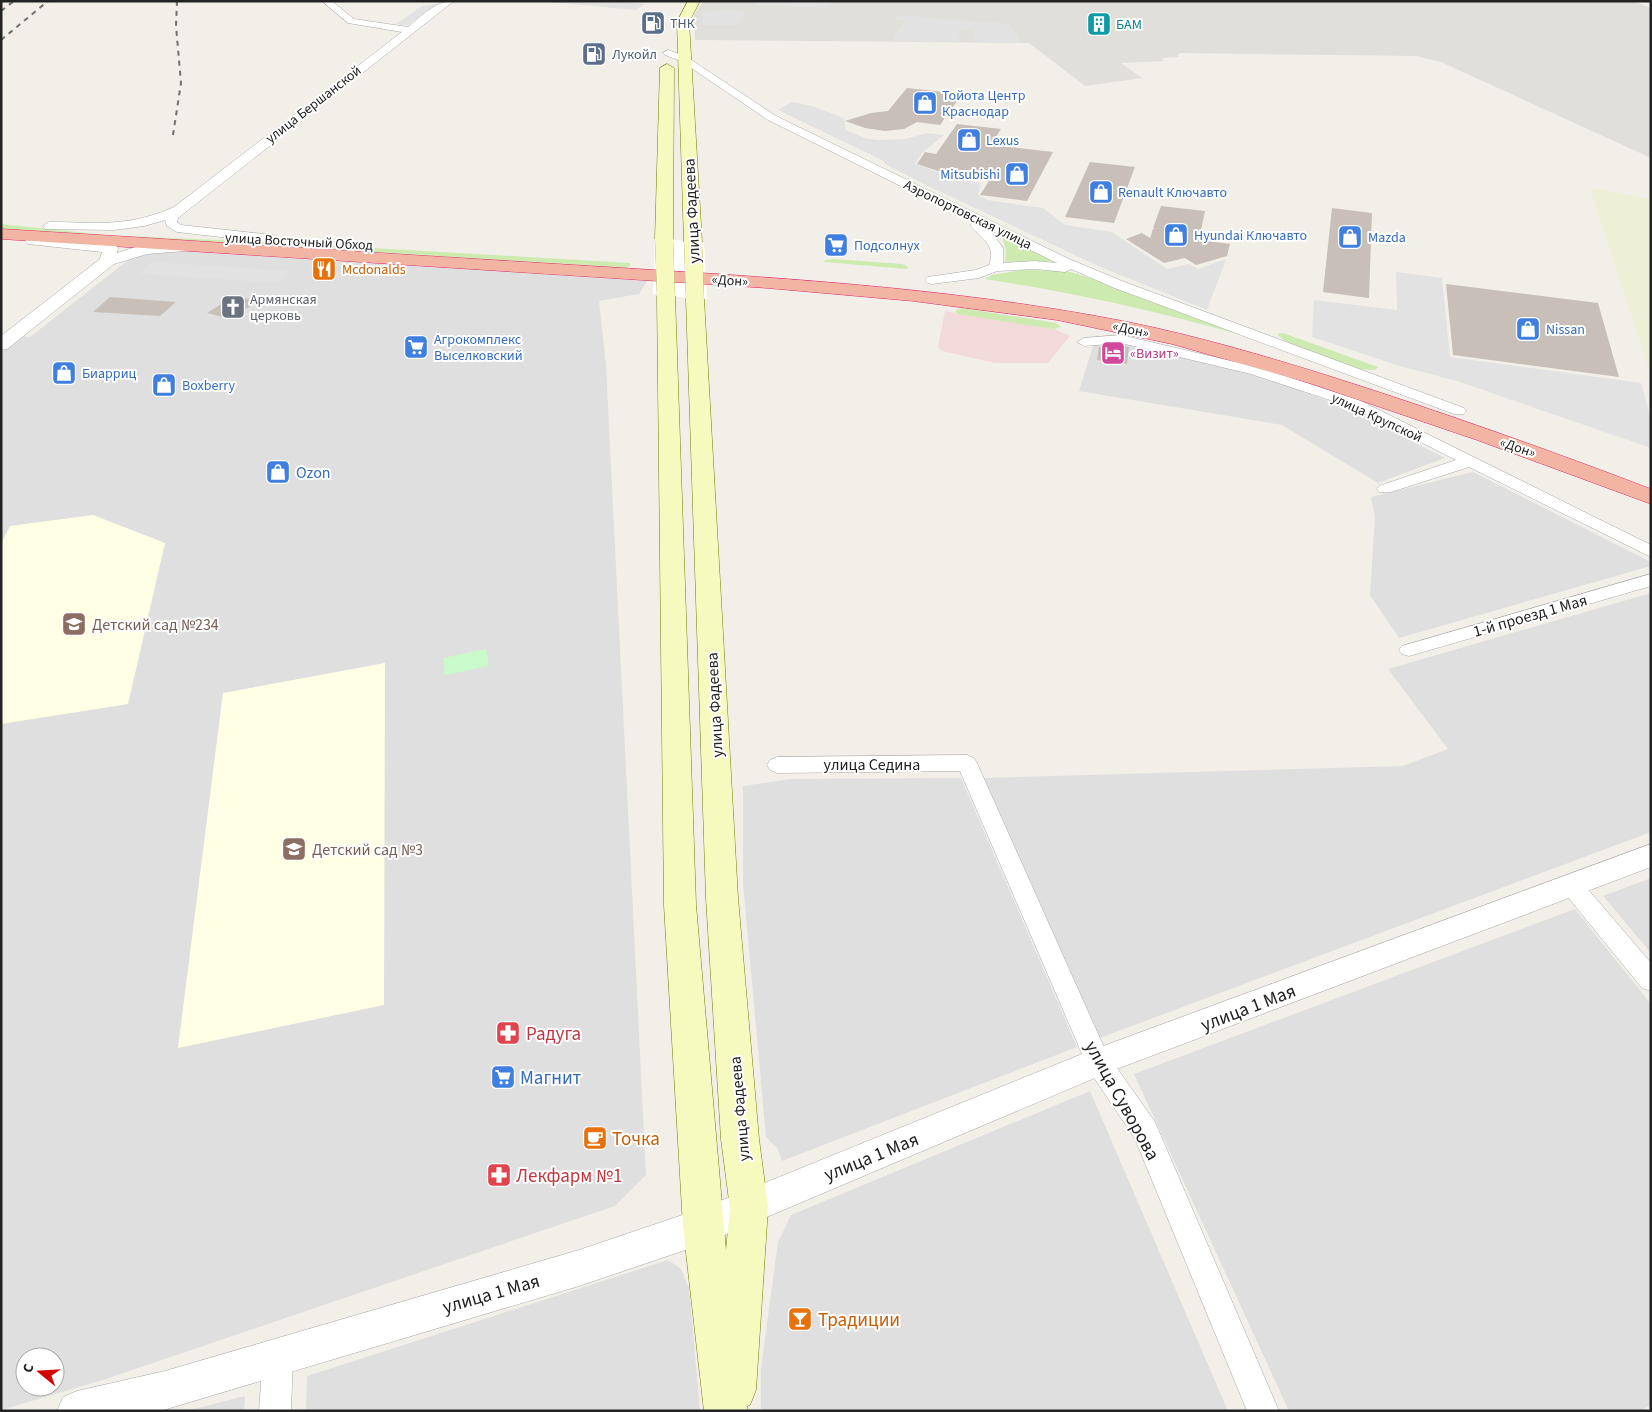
<svg xmlns="http://www.w3.org/2000/svg" width="1652" height="1412" font-family="'Source Sans 3',sans-serif">
<rect width="100%" height="100%" fill="#f2efe9"/>
<path fill="#e0dfdf" fill-rule="evenodd" d="M 163,250 L 647,281 L 639,294 L 599,301 L 606,365 L 646,1175 L 615,1206 L 103,1380 L 1,1410 L 1,352 L 22,336 L 30,337 L 137,253 ZM 25,1357 L 55,1357 L 55,1387 L 25,1387 Z
M 1095,340 L 1134,344 L 1262,376 L 1349,409 L 1445,458 L 1378,483 L 1282,425 L 1079,391 Z
M 1473,472 L 1651,562 L 1651,566 L 1399,638 L 1370,595 L 1375,517 L 1371,497 Z
M 1651,593 L 1651,832 L 1097,1039 L 984,778 L 1403,766 L 1448,749 L 1388,669 Z
M 961,778 L 1077,1047 L 782,1161 L 778,1149 L 766,1137 L 743,883 L 743,786 L 791,779 Z
M 1651,878 L 1651,953 L 1603,896 Z
M 1575,909 L 1651,1004 L 1651,1405 L 1639,1411 L 1289,1411 L 1134,1074 Z
M 1090,1091 L 1228,1411 L 761,1411 L 761,1369 L 778,1242 L 791,1215 Z
M 668,1260 L 681,1269 L 689,1288 L 700,1411 L 306,1411 L 307,1376 Z
M 245,1396 L 244,1411 L 186,1411 Z"/>
<path fill="#f2dad9" d="M 945,311 L 1054,329 L 1070,336 L 1048,363 L 995,363 L 942,351 L 938,347 Z"/>
<path fill="#ffffe5" d="M 93,515 L 165,543 L 128,704 L 1,724 L 1,544 L 10,526 Z
M 385,663 L 384,1005 L 178,1048 L 223,693 Z"/>
<path fill="#e1dfda" d="M 704,1 L 1633,1 L 1651,8 L 1651,158 L 1441,62 L 1416,56 L 1180,53 L 1177,55 L 1179,57 L 1162,58 L 1164,61 L 1121,63 L 1142,78 L 1085,86 L 1029,43 L 695,40 L 694,14 Z"/>
<path fill="#eef0d5" d="M 1590,188 L 1651,199 L 1651,376 Z"/>
<path fill="#cdebb0" d="M 1,224 L 106,235 L 306,244 L 630,263 L 630,266 L 626,268 L 596,266 L 1,229 Z
M 1001,234 L 1057,261 L 1005,263 L 1006,250 Z
M 834,259 L 902,264 L 908,267 L 907,269 L 824,262 L 825,260 Z
M 1022,270 L 1067,271 L 1116,286 L 1277,346 C 1180,316 1086,295 985,279 L 992,275 Z
M 962,308 L 1056,323 L 1061,327 L 1054,329 L 1040,327 L 958,314 L 955,311 Z
M 1283,333 L 1378,367 L 1375,370 L 1356,369 L 1286,342 L 1277,334 Z"/>
<path fill="#c8facc" d="M 486,649 L 489,666 L 445,675 L 443,658 Z"/>
<path fill="#e2e2e2" d="M 540,1 L 613,1 L 644,4 L 636,10 Z
M 758,1 L 834,1 L 824,8 L 755,5 Z
M 439,4 L 408,25 L 396,24 L 422,6 Z
M 724,10 L 746,11 L 738,25 L 702,25 L 703,12 Z
M 896,15 L 1009,24 L 1022,43 L 975,42 L 972,30 L 958,30 L 960,42 L 893,40 L 904,20 L 894,20 Z
M 792,102 L 812,106 L 844,118 L 846,130 L 865,138 L 877,140 L 906,139 L 926,133 L 944,135 L 922,153 L 915,164 L 954,178 L 981,183 L 978,195 L 987,200 L 1043,208 L 1065,225 L 1112,232 L 1167,269 L 1189,264 L 1198,269 L 1226,259 L 1207,310 L 1098,266 L 922,183 L 885,164 L 884,161 L 778,110 Z
M 153,262 L 290,271 L 278,283 L 140,274 Z
M 1396,272 L 1442,278 L 1450,357 L 1641,383 L 1651,420 L 1651,448 L 1457,381 L 1399,366 L 1312,337 L 1314,300 L 1397,310 Z"/>
<path fill="#fff" d="M 655,238 L 704,243 L 707,300 L 653,294 Z"/>
<path fill="#c7bfb8" d="M 907,88 L 962,94 L 940,125 L 917,122 L 904,129 L 885,131 L 865,128 L 845,121 L 871,113 L 888,111 Z
M 957,124 L 1001,129 L 991,145 L 1053,152 L 1027,201 L 980,195 L 989,181 L 956,177 L 917,164 L 925,152 L 936,154 Z
M 1090,162 L 1135,167 L 1114,223 L 1065,217 Z
M 1161,206 L 1205,211 L 1199,240 L 1230,244 L 1227,256 L 1196,265 L 1185,258 L 1164,263 L 1126,239 L 1142,233 L 1150,238 L 1153,229 L 1155,228 L 1153,228 Z
M 1332,208 L 1372,213 L 1369,298 L 1323,292 Z
M 1446,284 L 1598,303 L 1619,377 L 1453,355 Z
M 234,296 L 258,301 L 231,319 L 207,313 Z
M 110,297 L 176,302 L 160,316 L 93,312 Z
M 1121,345 L 1129,347 L 1127,364 L 1097,360 L 1099,347 Z"/>
<g fill="none" stroke-linecap="round" stroke-linejoin="round">
<defs>
<path id="minor" d="M 322,1 L 332,1 L 354,19 L 408,27 C 422,16 435,1 454,1 L 178,218 L 177,222 L 181,225 L 273,235 L 277,236 L 279,239 L 277,242 L 273,243 L 177,232 L 167,226 L 165,220 L 144,226 L 114,230 L 45,229 L 43,226 L 49,222 C 97,222 127,228 174,207 L 402,32 L 348,23 Z
M 668,50 L 687,57 L 776,116 L 1069,259 L 1122,281 L 1464,408 L 1467,411 L 1464,414 L 1454,414 L 1112,287 L 1071,269 L 1065,272 L 1035,269 L 997,271 L 979,278 L 932,284 L 927,283 L 925,280 L 927,277 L 976,270 L 989,265 C 997,245 981,238 970,225 L 973,222 L 768,120 L 681,61 L 665,55 L 663,53 ZM 990,230 L 1057,263 L 1035,261 L 1003,263 L 1003,248 Z
M 1121,335 L 1261,368 L 1361,401 L 1651,545 L 1651,557 L 1469,467 L 1391,492 L 1379,492 L 1377,489 L 1379,486 L 1456,460 L 1351,407 L 1251,374 L 1121,343 L 1084,346 L 1077,342 L 1084,338 Z
M 1651,574 L 1651,586 L 1409,656 L 1402,654 L 1399,650 L 1402,646 Z
M 967,755 L 974,758 L 977,763 L 1107,1054 L 1155,1122 L 1279,1411 L 1247,1411 L 1135,1139 L 1089,1070 L 960,771 L 777,773 L 770,770 L 767,765 L 770,760 L 777,757 Z
M 1571,876 L 1579,879 L 1651,963 L 1651,991 L 1642,988 L 1563,891 L 1560,885 L 1563,879 Z
M 278,1341 L 289,1345 L 293,1356 L 291,1411 L 259,1411 L 263,1356 L 267,1345 Z"/>
<path id="tertiary" d="M 33,236 L 110,243 L 116,245 L 118,248 L 117,253 L 145,244 L 184,241 L 190,243 L 192,246 L 190,249 L 184,251 L 147,254 L 114,264 L 7,349 L 1,350 L 1,336 L 100,259 L 102,252 L 28,244 L 25,241 L 28,238 Z
M 1651,844 L 1651,867 L 1109,1072 L 703,1244 L 579,1286 L 160,1411 L 57,1411 L 63,1397 L 77,1391 L 165,1371 L 579,1250 L 703,1208 L 1087,1052 Z"/>
<path id="secondary" d="M 688,1 L 700,1 L 689,22 L 702,242 L 699,246 L 693,247 L 687,246 L 684,242 L 677,22 Z
M 667,64 L 674,68 L 673,239 L 670,243 L 658,243 L 655,239 L 660,68 Z
M 666,291 L 672,292 L 675,296 L 696,905 L 726,1250 L 730,1208 L 721,1139 L 706,898 L 686,299 L 688,295 L 695,293 L 702,295 L 704,299 L 738,898 L 759,1139 L 768,1208 L 756,1390 L 750,1405 L 747,1406 L 748,1411 L 704,1411 L 683,1226 L 664,905 L 657,296 L 660,292 Z"/>
<path id="trunk" d="M 1,229 C 187,240 372,253 557,264 C 748,276 940,285 1128,322 C 1197,336 1265,356 1332,377 C 1439,411 1546,449 1651,489 L 1651,504 L 1477,440 L 1309,383 L 1172,344 L 1057,320 L 913,301 L 767,288 L 1,239 Z"/>
</defs>
<use href="#minor" stroke="#a9a9a9" stroke-width="1"/>
<use href="#tertiary" stroke="#a9a9a9" stroke-width="1"/>
<use href="#secondary" stroke="#707d05" stroke-width="1"/>
<use href="#trunk" stroke="#dc2a67" stroke-width="1"/>
<use href="#minor" fill="#fff" fill-rule="evenodd"/>
<use href="#tertiary" fill="#fff" fill-rule="evenodd"/>
<use href="#secondary" fill="#f7fabf" fill-rule="evenodd"/>
<use href="#trunk" fill="#f2b4a3" fill-rule="evenodd"/>
<path stroke="#707070" stroke-width="2" stroke-dasharray="5 5" stroke-linecap="butt" d="M 1,11 L 14,1
M 1,40 L 48,1
M 173,135 L 181,83 L 176,26 L 177,1"/>
<defs>
<path id="secondary-bridge" d="M 664,239 L 666,296
M 693,242 L 695,299"/>
</defs>
<use href="#secondary-bridge" stroke="#707d05" stroke-width="18" stroke-linecap="butt"/>
<use href="#secondary-bridge" stroke="#f7fabf" stroke-width="18"/>
</g>
<defs>
<symbol id="fuel-square" viewBox="-11 -11 22 22"><rect x="-9" y="-9" width="18" height="18" rx="4" fill="#5c6f8a" stroke="#fff"/><path d="M-5.5-6h7V0h2V4h1.3V-2.5L3-4.5l.8-.8L6-3V5H2.5V1h-1V6h-7ZM-4.2-4.7v3.2H.2V-4.7Z" fill="#fff"/></symbol>
<symbol id="building-square" viewBox="-11 -11 22 22"><rect x="-9" y="-9" width="18" height="18" rx="4" fill="#0f9aa8" stroke="#fff"/><path d="M-4-6H4V6H1V3H-1V6H-4ZM-2.5-4.3h1.7v1.8h-1.7ZM.8-4.3h1.7v1.8H.8ZM-2.5-1h1.7V.8h-1.7ZM.8-1h1.7V.8H.8Z" fill="#fff"/></symbol>
<symbol id="shop-square" viewBox="-11 -11 22 22"><rect x="-9" y="-9" width="18" height="18" rx="4" fill="#3f7fe0" stroke="#fff"/><path d="M-5-2.5h2.3a2.7 3.5 0 0 1 5.4 0H5L5.5 6h-11ZM-1.5-2.5h3a1.5 2.3 0 0 0-3 0Z" fill="#fff"/></symbol>
<symbol id="supermarket-square" viewBox="-11 -11 22 22"><rect x="-9" y="-9" width="18" height="18" rx="4" fill="#3f7fe0" stroke="#fff"/><path d="M-6-5.5h2.5l.6 2H6L4.5 2H-2.5L-4.4-4H-6ZM-1.5 3.2a1.3 1.3 0 1 0 .1 0ZM3 3.2a1.3 1.3 0 1 0 .1 0Z" fill="#fff"/></symbol>
<symbol id="restaurant-square" viewBox="-11 -11 22 22"><rect x="-9" y="-9" width="18" height="18" rx="4" fill="#e8710a" stroke="#fff"/><path d="M-5-6h1v4h1v-4h1v4h1v-4h1v5L-1.5 .5V6h-2V.5L-5-1ZM5-6V6H3V1.5H1.5Q1.5-4 5-6Z" fill="#fff"/></symbol>
<symbol id="church-square" viewBox="-11 -11 22 22"><rect x="-9" y="-9" width="18" height="18" rx="4" fill="#6b7280" stroke="#fff"/><path d="M-1.2-6h2.4v3.5h3.3v2.4h-3.3V6h-2.4V-.1h-3.3v-2.4h3.3Z" fill="#fff"/></symbol>
<symbol id="hotel-square" viewBox="-11 -11 22 22"><rect x="-9" y="-9" width="18" height="18" rx="4" fill="#d1479c" stroke="#fff"/><path d="M-6-4.5h1.5V1H6V5H4.5V3h-9V5H-6ZM-4 0a1.8 1.8 0 1 1 3.6 0ZM.5 0V-2.5h3Q6-2.5 6 0Z" fill="#fff"/></symbol>
<symbol id="school-square" viewBox="-11 -11 22 22"><rect x="-9" y="-9" width="18" height="18" rx="4" fill="#8d6e63" stroke="#fff"/><path d="M0-5L7-2L0 1L-7-2ZM-4 1L0 2.5L4 1V4Q0 6-4 4Z" fill="#fff"/></symbol>
<symbol id="pharmacy-square" viewBox="-11 -11 22 22"><rect x="-9" y="-9" width="18" height="18" rx="4" fill="#e0444e" stroke="#fff"/><path d="M-2-6h4v4h4v4h-4v4h-4v-4h-4v-4h4Z" fill="#fff"/></symbol>
<symbol id="cafe-square" viewBox="-11 -11 22 22"><rect x="-9" y="-9" width="18" height="18" rx="4" fill="#e8710a" stroke="#fff"/><path d="M-5.5-4.5H6V0H3Q3 3.5 0 3.5H-2.5Q-5.5 3.5-5.5 0ZM3-3.2v2h1.7v-2ZM-6 4.5H4V6H-6Z" fill="#fff"/></symbol>
<symbol id="bar-square" viewBox="-11 -11 22 22"><rect x="-9" y="-9" width="18" height="18" rx="4" fill="#e8710a" stroke="#fff"/><path d="M-6-5H6L.8 .8V4.5H3.5V6h-7V4.5H-.8V.8Z" fill="#fff"/></symbol>
</defs>
<g fill-rule="evenodd">
<use href="#fuel-square" x="639" y="9" width="28" height="28"/>
<use href="#building-square" x="1085" y="10" width="28" height="28"/>
<use href="#fuel-square" x="580" y="40" width="28" height="28"/>
<use href="#shop-square" x="911" y="89" width="28" height="28"/>
<use href="#shop-square" x="955" y="126" width="28" height="28"/>
<use href="#shop-square" x="1003" y="160" width="28" height="28"/>
<use href="#shop-square" x="1087" y="178" width="28" height="28"/>
<use href="#shop-square" x="1162" y="221" width="28" height="28"/>
<use href="#shop-square" x="1336" y="223" width="28" height="28"/>
<use href="#supermarket-square" x="822" y="231" width="28" height="28"/>
<use href="#restaurant-square" x="310" y="255" width="28" height="28"/>
<use href="#church-square" x="219" y="293" width="28" height="28"/>
<use href="#shop-square" x="1514" y="315" width="28" height="28"/>
<use href="#supermarket-square" x="402" y="333" width="28" height="28"/>
<use href="#hotel-square" x="1099" y="339" width="28" height="28"/>
<use href="#shop-square" x="50" y="359" width="28" height="28"/>
<use href="#shop-square" x="150" y="371" width="28" height="28"/>
<use href="#shop-square" x="264" y="458" width="28" height="28"/>
<use href="#school-square" x="60" y="610" width="28" height="28"/>
<use href="#school-square" x="280" y="835" width="28" height="28"/>
<use href="#pharmacy-square" x="494" y="1019" width="28" height="28"/>
<use href="#supermarket-square" x="489" y="1063" width="28" height="28"/>
<use href="#cafe-square" x="581" y="1124" width="28" height="28"/>
<use href="#pharmacy-square" x="485" y="1161" width="28" height="28"/>
<use href="#bar-square" x="786" y="1305" width="28" height="28"/>
</g>
<g text-anchor="middle" stroke-width="4" stroke-linejoin="round" paint-order="stroke">
<g font-size="14" fill="#4e5e75" stroke="#fff" text-anchor="start">
<text x="670" y="28">ТНК</text>
<text x="612" y="59">Лукойл</text>
</g>
<g font-size="14" fill="#0d838f" stroke="#fff" text-anchor="start">
<text x="1116" y="29">БАМ</text>
</g>
<g font-size="14" fill="#366cbe" stroke="#fff" text-anchor="start">
<text x="942" y="100">Тойота Центр<tspan x="942" dy="16">Краснодар</tspan></text>
<text x="986" y="145">Lexus</text>
<text x="1000" y="179" text-anchor="end">Mitsubishi</text>
<text x="1118" y="197">Renault Ключавто</text>
<text x="1194" y="240">Hyundai Ключавто</text>
<text x="1368" y="242">Mazda</text>
<text x="854" y="250">Подсолнух</text>
<text x="1546" y="334">Nissan</text>
<text x="434" y="344">Агрокомплекс<tspan x="434" dy="16">Выселковский</tspan></text>
<text x="82" y="378">Биарриц</text>
<text x="182" y="390">Boxberry</text>
</g>
<g font-size="14" fill="#222" stroke="#fff">
<text transform="translate(313 104) rotate(-38)" y="5">улица Бершанской</text>
<text transform="translate(968 214) rotate(26)" y="5">Аэропортовская улица</text>
<text transform="translate(299 241) rotate(3)" y="5">улица Восточный Обход</text>
<text transform="translate(730 280) rotate(4)" y="5">«Дон»</text>
<text transform="translate(1131 329) rotate(12)" y="5">«Дон»</text>
<text transform="translate(1377 417) rotate(25)" y="5">улица Крупской</text>
<text transform="translate(1518 447) rotate(19)" y="5">«Дон»</text>
</g>
<g font-size="14" fill="#c56008" stroke="#fff" text-anchor="start">
<text x="342" y="274">Mcdonalds</text>
</g>
<g font-size="14" fill="#5b616d" stroke="#fff" text-anchor="start">
<text x="250" y="304">Армянская<tspan x="250" dy="16">церковь</tspan></text>
</g>
<g font-size="14" fill="#b23c85" stroke="#fff" text-anchor="start">
<text x="1130" y="358">«Визит»</text>
</g>
<g font-size="16" fill="#222" stroke="#fff">
<text transform="translate(691 211) rotate(-93)" y="6">улица Фадеева</text>
<text transform="translate(1530 615) rotate(-16)" y="6">1-й проезд 1 Мая</text>
<text transform="translate(714 705) rotate(-93)" y="6">улица Фадеева</text>
<text x="872" y="770">улица Седина</text>
<text transform="translate(739 1109) rotate(-95)" y="6">улица Фадеева</text>
</g>
<g font-size="16" fill="#366cbe" stroke="#fff" text-anchor="start">
<text x="296" y="478">Ozon</text>
</g>
<g font-size="16" fill="#785e54" stroke="#fff" text-anchor="start">
<text x="92" y="630">Детский сад №234</text>
<text x="312" y="855">Детский сад №3</text>
</g>
<g font-size="19" fill="#222" stroke="#fff">
<text transform="translate(1248 1007) rotate(-21)" y="7">улица 1 Мая</text>
<text transform="translate(1123 1100) rotate(61)" y="7">улица Суворова</text>
<text transform="translate(871 1156) rotate(-22)" y="7">улица 1 Мая</text>
<text transform="translate(491 1293) rotate(-16)" y="7">улица 1 Мая</text>
</g>
<g font-size="19" fill="#be3a42" stroke="#fff" text-anchor="start">
<text x="526" y="1040">Радуга</text>
<text x="516" y="1182">Лекфарм №1</text>
</g>
<g font-size="19" fill="#366cbe" stroke="#fff" text-anchor="start">
<text x="520" y="1084">Магнит</text>
</g>
<g font-size="19" fill="#c56008" stroke="#fff" text-anchor="start">
<text x="612" y="1145">Точка</text>
<text x="818" y="1326">Традиции</text>
</g>
</g>
<rect width="1652" height="1412" fill="none" stroke="#222222" stroke-width="5"/>
<g transform="translate(40 1372) rotate(288)"><circle r="24" fill="#ffffff" stroke="#a7a7a7"/>
<path d="M0-4L9 19L0 12L-9 19Z" fill="#d40000"/>
<text y="-8" font-size="14" font-weight="bold" text-anchor="middle" fill="#222222">С</text>
</g>
</svg>
